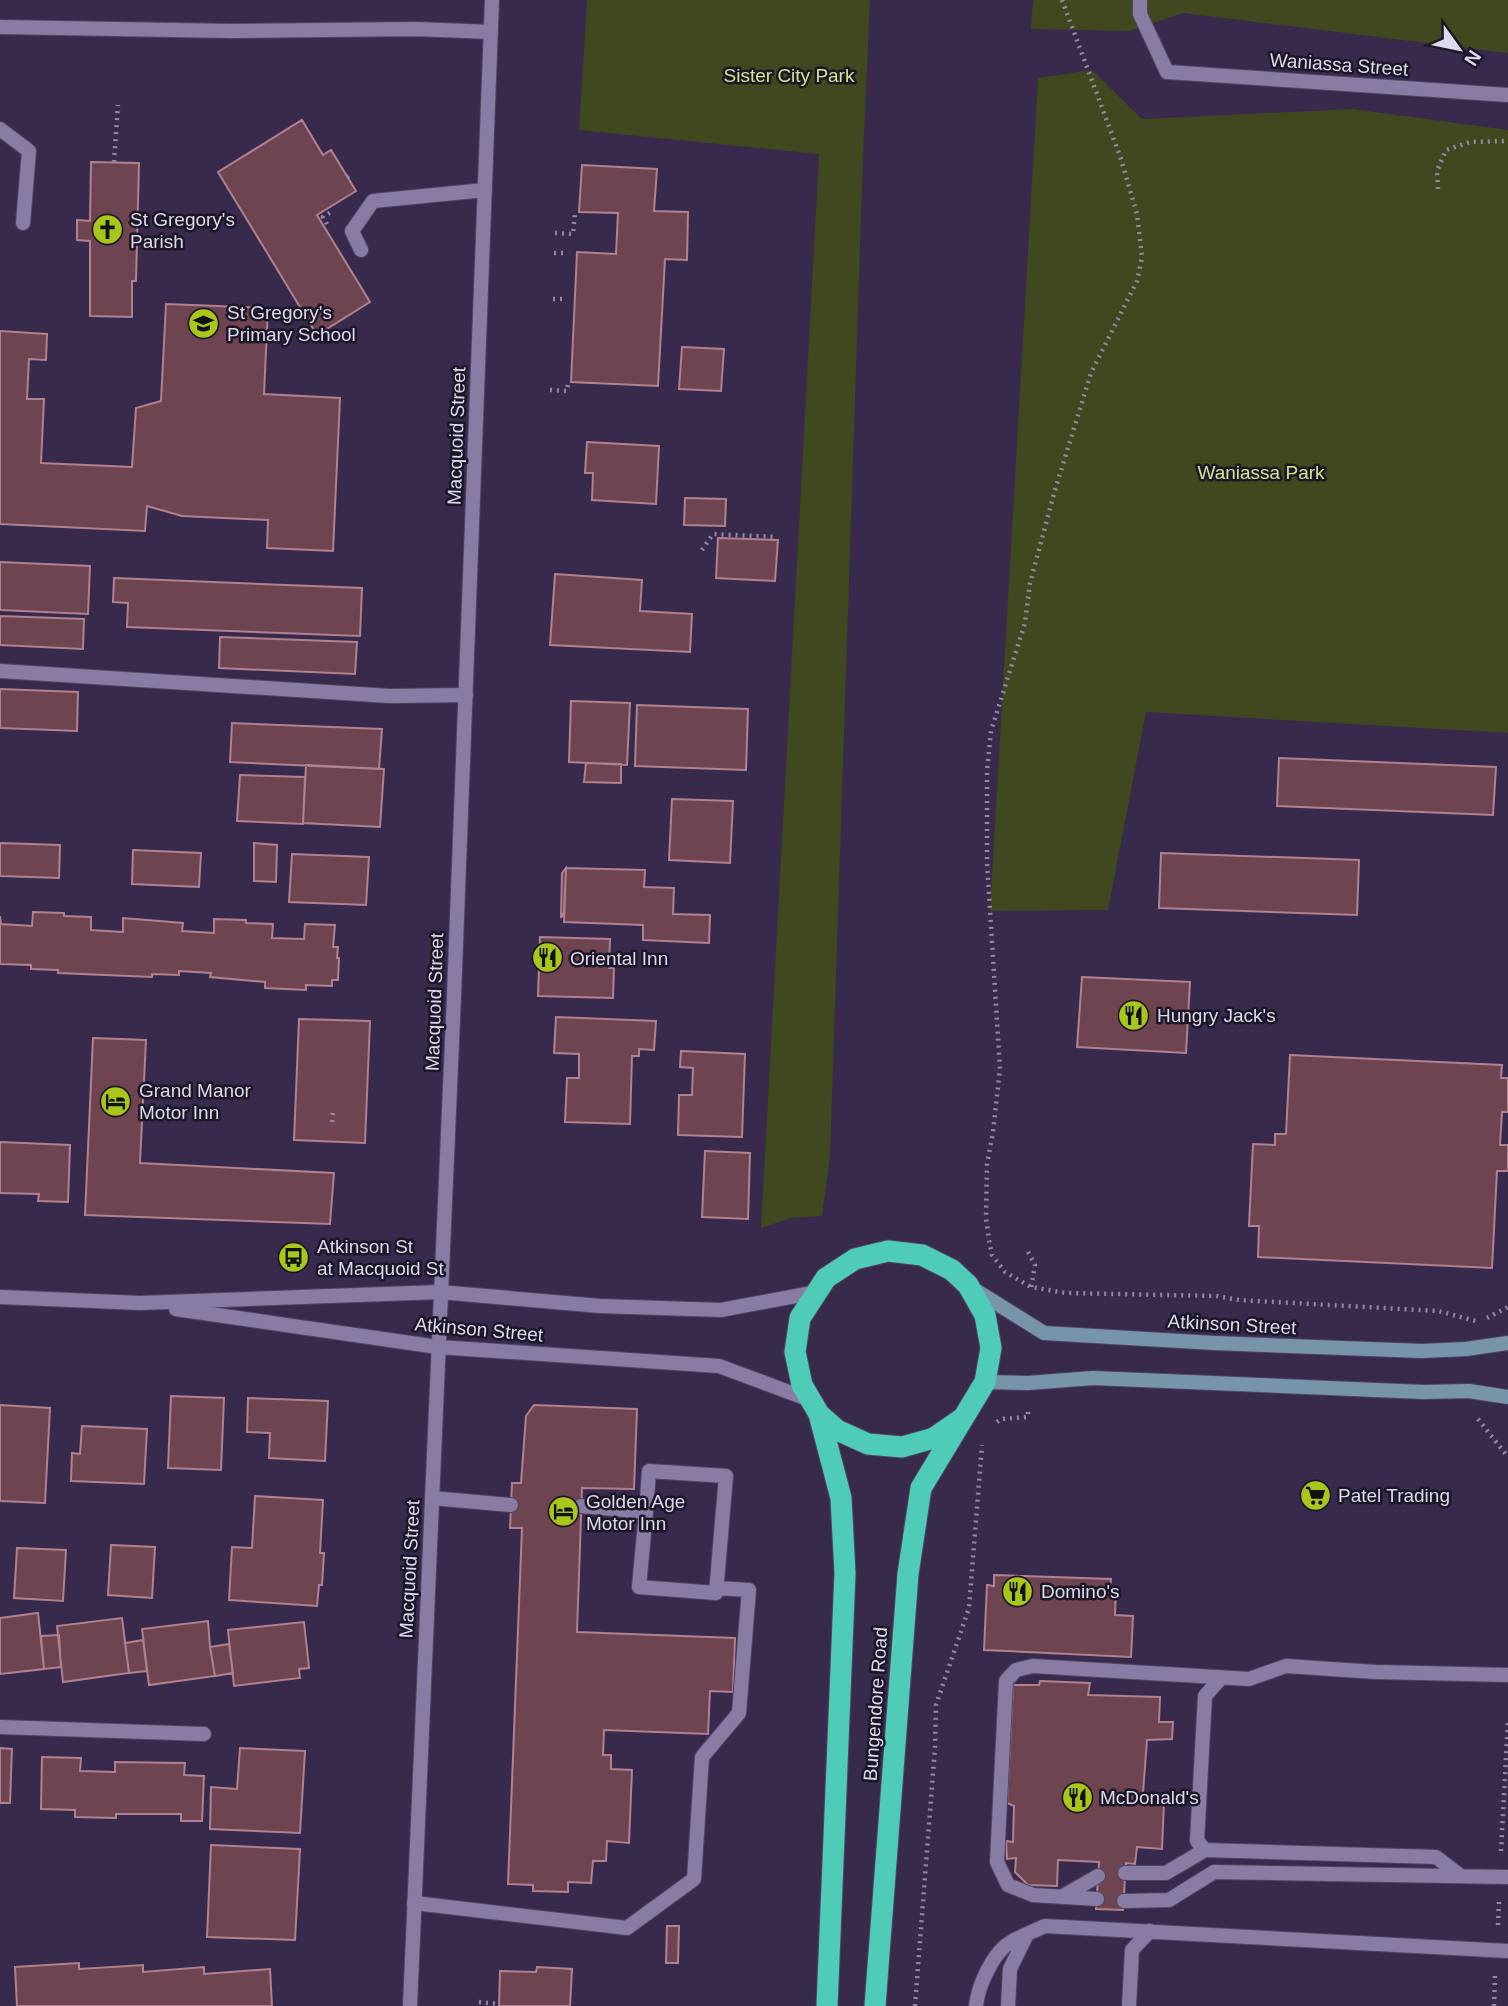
<svg xmlns="http://www.w3.org/2000/svg" width="1508" height="2006" font-family="Arial,sans-serif">
<rect width="100%" height="100%" fill="#372a4d"/>
<path fill="#3f481f" d="M 587,0 L 870,0 L 863,157 L 830,1157 L 822,1216 L 791,1218 L 761,1228 L 819,154 L 579,130 Z
M 1033,0 L 1508,0 L 1508,53 L 1183,13 L 1129,31 L 1031,29 Z
M 1092,70 L 1142,119 L 1353,109 L 1508,130 L 1508,733 L 1146,712 L 1108,910 L 990,911 L 1038,78 Z"/>
<path fill="#6f4451" stroke="#b1818f" stroke-width="2" d="M 302,120 L 323,155 L 331,150 L 356,191 L 317,215 L 370,302 L 317,335 L 218,172 Z
M 91,162 L 139,163 L 136,281 L 132,281 L 132,317 L 90,316 L 90,241 L 77,240 L 77,220 L 90,221 Z
M 582,165 L 657,169 L 654,211 L 688,212 L 687,260 L 665,259 L 658,386 L 571,382 L 577,252 L 616,254 L 618,213 L 579,212 Z
M 166,304 L 268,308 L 264,394 L 340,398 L 333,551 L 267,548 L 268,520 L 182,516 L 147,506 L 145,531 L 0,524 L 0,331 L 47,334 L 46,360 L 29,359 L 27,399 L 44,399 L 41,463 L 132,467 L 136,408 L 161,401 Z
M 682,347 L 724,349 L 721,391 L 679,389 Z
M 587,442 L 659,446 L 656,504 L 592,500 L 593,473 L 585,473 Z
M 685,498 L 726,499 L 725,526 L 684,525 Z
M 718,538 L 778,540 L 775,581 L 716,578 Z
M 0,562 L 90,566 L 88,614 L 0,610 Z
M 555,574 L 642,580 L 640,611 L 692,614 L 690,652 L 550,645 Z
M 114,578 L 362,588 L 360,636 L 127,627 L 128,603 L 113,602 Z
M 0,616 L 84,619 L 83,649 L 0,645 Z
M 220,637 L 357,642 L 355,674 L 219,668 Z
M 0,689 L 78,692 L 77,731 L 0,728 Z
M 571,701 L 630,703 L 627,765 L 569,762 Z
M 637,705 L 748,709 L 746,770 L 635,766 Z
M 232,723 L 382,729 L 379,769 L 230,762 Z
M 1279,758 L 1496,767 L 1493,815 L 1277,806 Z
M 586,763 L 621,764 L 621,783 L 584,782 Z
M 306,765 L 384,769 L 380,827 L 303,823 Z
M 240,775 L 305,777 L 303,824 L 237,821 Z
M 672,799 L 733,801 L 730,863 L 669,860 Z
M 0,843 L 60,845 L 59,878 L 0,876 Z
M 254,843 L 277,845 L 276,882 L 254,881 Z
M 133,850 L 201,853 L 199,887 L 132,884 Z
M 1161,853 L 1359,860 L 1357,915 L 1159,908 Z
M 292,854 L 369,857 L 366,905 L 289,902 Z
M 566,868 L 564,912 L 561,918 L 562,873 Z
M 566,868 L 645,870 L 644,887 L 674,888 L 673,914 L 710,915 L 709,943 L 643,940 L 643,925 L 564,922 Z
M 33,912 L 64,913 L 64,916 L 91,917 L 91,930 L 123,932 L 123,918 L 183,923 L 182,931 L 214,933 L 214,919 L 246,920 L 246,923 L 273,924 L 272,938 L 304,939 L 305,924 L 335,925 L 333,947 L 338,947 L 337,958 L 339,958 L 338,980 L 332,980 L 332,986 L 306,985 L 306,990 L 265,988 L 265,982 L 210,977 L 211,973 L 179,971 L 179,975 L 152,974 L 152,977 L 58,973 L 58,970 L 31,969 L 31,965 L 0,964 L 0,916 L 1,924 L 32,926 Z
M 540,937 L 610,939 L 609,968 L 614,968 L 613,998 L 538,996 Z
M 1082,977 L 1190,982 L 1186,1053 L 1077,1047 Z
M 556,1017 L 656,1021 L 654,1050 L 639,1049 L 639,1056 L 632,1056 L 630,1124 L 565,1122 L 567,1078 L 579,1078 L 579,1054 L 554,1053 Z
M 299,1019 L 370,1021 L 365,1143 L 294,1140 Z
M 93,1038 L 146,1040 L 140,1163 L 334,1173 L 330,1224 L 85,1215 Z
M 681,1051 L 745,1054 L 742,1137 L 678,1135 L 679,1095 L 692,1095 L 693,1068 L 680,1067 Z
M 1290,1055 L 1502,1065 L 1501,1078 L 1508,1078 L 1508,1112 L 1502,1112 L 1500,1145 L 1508,1145 L 1508,1171 L 1497,1171 L 1492,1268 L 1258,1257 L 1259,1226 L 1249,1226 L 1253,1144 L 1275,1145 L 1275,1134 L 1286,1134 Z
M 0,1142 L 70,1145 L 68,1202 L 38,1201 L 39,1194 L 0,1193 Z
M 705,1151 L 750,1153 L 748,1219 L 702,1217 Z
M 171,1396 L 224,1398 L 221,1470 L 168,1468 Z
M 248,1398 L 328,1401 L 325,1461 L 269,1458 L 270,1433 L 247,1432 Z
M 0,1405 L 50,1408 L 45,1503 L 0,1501 Z
M 534,1405 L 637,1409 L 634,1489 L 582,1488 L 577,1632 L 735,1638 L 733,1692 L 710,1691 L 708,1734 L 604,1730 L 603,1755 L 611,1755 L 611,1769 L 632,1770 L 629,1843 L 607,1841 L 606,1861 L 593,1861 L 591,1883 L 568,1882 L 568,1892 L 533,1891 L 533,1885 L 508,1884 L 522,1528 L 510,1528 L 512,1483 L 521,1483 L 526,1416 Z
M 82,1426 L 147,1429 L 144,1484 L 71,1481 L 72,1453 L 80,1454 Z
M 255,1496 L 323,1500 L 320,1553 L 324,1553 L 322,1585 L 319,1585 L 317,1606 L 229,1600 L 232,1547 L 252,1548 Z
M 111,1545 L 155,1547 L 152,1598 L 108,1595 Z
M 17,1548 L 66,1550 L 63,1601 L 14,1598 Z
M 994,1575 L 1111,1579 L 1110,1590 L 1116,1591 L 1115,1615 L 1133,1616 L 1131,1657 L 984,1650 L 987,1585 L 994,1586 Z
M 38,1613 L 44,1669 L 0,1674 L 0,1618 Z
M 122,1618 L 129,1673 L 63,1682 L 57,1626 Z
M 208,1621 L 210,1647 L 215,1676 L 149,1685 L 142,1629 Z
M 304,1622 L 309,1668 L 299,1669 L 300,1678 L 234,1686 L 228,1630 Z
M 59,1635 L 61,1667 L 44,1669 L 41,1636 Z
M 143,1640 L 147,1671 L 129,1673 L 125,1643 Z
M 229,1644 L 233,1673 L 215,1676 L 210,1647 Z
M 1040,1681 L 1090,1683 L 1088,1695 L 1160,1697 L 1159,1722 L 1173,1722 L 1172,1739 L 1147,1740 L 1143,1793 L 1150,1801 L 1164,1802 L 1162,1849 L 1137,1847 L 1135,1864 L 1126,1863 L 1123,1910 L 1096,1909 L 1099,1862 L 1058,1860 L 1057,1886 L 1028,1885 L 1015,1872 L 1016,1858 L 1007,1859 L 1006,1841 L 1013,1842 L 1014,1806 L 1007,1803 L 1013,1685 L 1039,1685 Z
M 0,1748 L 12,1749 L 10,1803 L 0,1803 Z
M 240,1748 L 305,1751 L 300,1833 L 210,1829 L 211,1787 L 237,1789 Z
M 42,1757 L 81,1758 L 80,1771 L 115,1772 L 115,1762 L 185,1763 L 184,1775 L 204,1776 L 202,1821 L 181,1821 L 181,1814 L 116,1814 L 116,1818 L 75,1817 L 75,1810 L 41,1809 Z
M 211,1845 L 300,1849 L 295,1940 L 207,1937 Z
M 667,1926 L 679,1926 L 678,1963 L 666,1963 Z
M 79,1963 L 79,1969 L 143,1965 L 143,1972 L 204,1967 L 204,1974 L 270,1969 L 272,2006 L 17,2006 L 15,1967 Z
M 537,1967 L 572,1969 L 570,2006 L 499,2006 L 500,1971 L 536,1972 Z"/>
<g fill="none" stroke-linecap="round" stroke-linejoin="round">
<defs>
<path id="lane" d="M 1140,0 L 1140,14 L 1167,72
M 0,129 L 29,151 L 23,223
M 361,250 L 352,231 L 373,201 L 485,190
M 0,671 L 390,696 L 466,695
M 432,1498 L 511,1505
M 581,1506 L 646,1512 L 649,1471 L 726,1476 L 716,1593 L 639,1587 L 646,1512
M 0,1727 L 204,1734
M 1205,1850 L 1197,1841 L 1205,1696 L 1221,1678
M 1125,1873 L 1166,1873 L 1205,1850 L 1436,1857 L 1461,1876
M 1063,1896 L 1098,1876
M 1097,1899 L 1033,1895 L 1008,1885 L 997,1862 L 1006,1681 L 1016,1670 L 1033,1666 L 1249,1679 L 1286,1666 L 1376,1672 L 1508,1675
M 1124,1901 L 1169,1900 L 1214,1872 L 1508,1877
M 414,1903 L 627,1928 L 694,1879 L 702,1757 L 739,1713 L 749,1590 L 717,1588
M 976,2006 C 978,1986 993,1952 1011,1942 C 1016,1939 1021,1937 1027,1934
M 1008,2006 L 1010,1969 L 1027,1934 L 1045,1926 L 1508,1951
M 1129,2006 L 1132,1950 L 1150,1931"/>
<path id="street" d="M 0,27 L 232,31 L 416,29 L 491,32
M 1167,72 L 1508,95
M 0,1297 L 140,1303 L 440,1292 L 600,1306 L 721,1310 L 817,1292
M 176,1309 L 438,1347 L 719,1366 L 810,1400
M 410,2006 L 454,996 L 492,0"/>
<path id="secondary" d="M 972,1288 L 1044,1333 L 1214,1343 L 1422,1351 L 1466,1349 L 1508,1343
M 985,1382 L 1028,1383 L 1093,1378 L 1423,1392 L 1469,1391 L 1508,1397"/>
<path id="highway" d="M 819,1414 L 841,1498 L 845,1573 L 827,2006
M 875,2006 L 908,1574 L 921,1488 L 985,1382 L 991,1348 L 985,1315 L 968,1285 L 952,1270 L 922,1255 L 888,1251 L 855,1259 L 826,1278 L 800,1318 L 795,1352 L 802,1385 L 819,1414 L 837,1430 L 868,1444 L 902,1447 L 934,1438 L 963,1418"/>
</defs>
<use href="#lane" stroke="#514563" stroke-width="16"/>
<use href="#street" stroke="#514563" stroke-width="16"/>
<use href="#secondary" stroke="#514563" stroke-width="16"/>
<use href="#highway" stroke="#514563" stroke-width="23"/>
<path stroke="#9289a5" stroke-width="4.5" stroke-dasharray="2 5" stroke-linecap="butt" d="M 1062,0 L 1120,156 L 1137,214 L 1142,257 L 1137,281 L 1091,373 L 1055,490 L 1030,583 L 1025,623 L 991,731 L 987,771 L 987,863 L 1000,1069 L 993,1132 L 987,1164 L 986,1218 L 989,1240 L 992,1255 L 1005,1272 L 1031,1287 L 1066,1293 L 1216,1296 L 1239,1300 L 1438,1311 L 1476,1321
M 114,162 L 118,105
M 347,177 L 351,174
M 1438,189 L 1437,171 L 1446,150 L 1470,142 L 1508,141
M 327,224 L 323,217 L 333,211
M 555,233 L 573,234 L 575,213
M 554,253 L 567,253
M 553,299 L 567,299
M 550,390 L 567,391 L 568,384
M 702,550 L 713,534 L 777,537
M 332,1122 L 333,1110
M 1028,1252 L 1035,1265 L 1031,1288
M 1487,1318 L 1508,1307
M 1478,1419 L 1508,1457
M 997,1422 L 1001,1419 L 1028,1417 L 1028,1408
M 1501,1851 L 1508,1721
M 1498,1925 L 1499,1902
M 479,2002 L 499,2004
M 915,2006 L 935,1747 L 936,1705 L 969,1608 L 982,1445
M 1494,2006 L 1495,1975"/>
<use href="#lane" stroke="#897ca4" stroke-width="14"/>
<use href="#street" stroke="#897ca4" stroke-width="14"/>
<use href="#secondary" stroke="#7894aa" stroke-width="14"/>
<use href="#highway" stroke="#4fccb7" stroke-width="21"/>
</g>
<defs>
<symbol id="church-disc" viewBox="-11 -11 22 22"><circle r="9.5" fill="#a9c71a" stroke="#1c1726"/><path d="M-1.2-6h2.4v3.5h3.3v2.4h-3.3V6h-2.4V-.1h-3.3v-2.4h3.3Z" fill="#111"/></symbol>
<symbol id="school-disc" viewBox="-11 -11 22 22"><circle r="9.5" fill="#a9c71a" stroke="#1c1726"/><path d="M0-5L7-2L0 1L-7-2ZM-4 1L0 2.5L4 1V4Q0 6-4 4Z" fill="#111"/></symbol>
<symbol id="restaurant-disc" viewBox="-11 -11 22 22"><circle r="9.5" fill="#a9c71a" stroke="#1c1726"/><path d="M-5-6h1v4h1v-4h1v4h1v-4h1v5L-1.5 .5V6h-2V.5L-5-1ZM5-6V6H3V1.5H1.5Q1.5-4 5-6Z" fill="#111"/></symbol>
<symbol id="hotel-disc" viewBox="-11 -11 22 22"><circle r="9.5" fill="#a9c71a" stroke="#1c1726"/><path d="M-6-4.5h1.5V1H6V5H4.5V3h-9V5H-6ZM-4 0a1.8 1.8 0 1 1 3.6 0ZM.5 0V-2.5h3Q6-2.5 6 0Z" fill="#111"/></symbol>
<symbol id="bus-disc" viewBox="-11 -11 22 22"><circle r="9.5" fill="#a9c71a" stroke="#1c1726"/><path d="M-5-6H5V4H4V6H2V4H-2V6H-4V4H-5ZM-3.5-4V0h7V-4ZM-3.5 1.2v1.5H-2V1.2ZM2 1.2v1.5H3.5V1.2Z" fill="#111"/></symbol>
<symbol id="supermarket-disc" viewBox="-11 -11 22 22"><circle r="9.5" fill="#a9c71a" stroke="#1c1726"/><path d="M-6-5.5h2.5l.6 2H6L4.5 2H-2.5L-4.4-4H-6ZM-1.5 3.2a1.3 1.3 0 1 0 .1 0ZM3 3.2a1.3 1.3 0 1 0 .1 0Z" fill="#111"/></symbol>
</defs>
<g fill-rule="evenodd">
<use href="#church-disc" x="90" y="212" width="35" height="35"/>
<use href="#school-disc" x="186" y="306" width="35" height="35"/>
<use href="#restaurant-disc" x="530" y="940" width="35" height="35"/>
<use href="#restaurant-disc" x="1116" y="998" width="35" height="35"/>
<use href="#hotel-disc" x="98" y="1084" width="35" height="35"/>
<use href="#bus-disc" x="276" y="1240" width="35" height="35"/>
<use href="#supermarket-disc" x="1298" y="1478" width="35" height="35"/>
<use href="#hotel-disc" x="546" y="1494" width="35" height="35"/>
<use href="#restaurant-disc" x="1000" y="1574" width="35" height="35"/>
<use href="#restaurant-disc" x="1060" y="1780" width="35" height="35"/>
</g>
<g text-anchor="middle" stroke-width="5" stroke-linejoin="round" paint-order="stroke">
<g font-size="19" fill="#ded8ee" stroke="#1c1726">
<text transform="translate(1339 64) rotate(4)" y="7">Waniassa Street</text>
<text transform="translate(456 436) rotate(-88)" y="7">Macquoid Street</text>
<text transform="translate(434 1002) rotate(-88)" y="7">Macquoid Street</text>
<text transform="translate(1232 1324) rotate(3)" y="7">Atkinson Street</text>
<text transform="translate(479 1329) rotate(5)" y="7">Atkinson Street</text>
<text transform="translate(409 1569) rotate(-87)" y="7">Macquoid Street</text>
<text transform="translate(875 1704) rotate(-86)" y="7">Bungendore Road</text>
</g>
<g font-size="19" fill="#d0e58f" stroke="#1c1726">
<text x="789" y="82">Sister City Park</text>
<text x="1261" y="479">Waniassa Park</text>
</g>
<g font-size="19" fill="#ded8ee" stroke="#1c1726" text-anchor="start">
<text x="130" y="226">St Gregory's<tspan x="130" dy="22">Parish</tspan></text>
<text x="227" y="319">St Gregory's<tspan x="227" dy="22">Primary School</tspan></text>
<text x="570" y="965">Oriental Inn</text>
<text x="1157" y="1022">Hungry Jack's</text>
<text x="139" y="1097">Grand Manor<tspan x="139" dy="22">Motor Inn</tspan></text>
<text x="317" y="1253">Atkinson St<tspan x="317" dy="22">at Macquoid St</tspan></text>
<text x="1338" y="1502">Patel Trading</text>
<text x="586" y="1508">Golden Age<tspan x="586" dy="22">Motor Inn</tspan></text>
<text x="1041" y="1598">Domino's</text>
<text x="1100" y="1804">McDonald's</text>
</g>
</g>
<g transform="translate(1459 49) rotate(123)" stroke="#1c1726" stroke-width="5" paint-order="stroke">
<path d="M0-5L12 26L0 18L-12 26Z" fill="#ded8ee"/>
<text y="-10" font-size="19" font-weight="bold" text-anchor="middle" fill="#ded8ee">N</text>
</g>
</svg>
